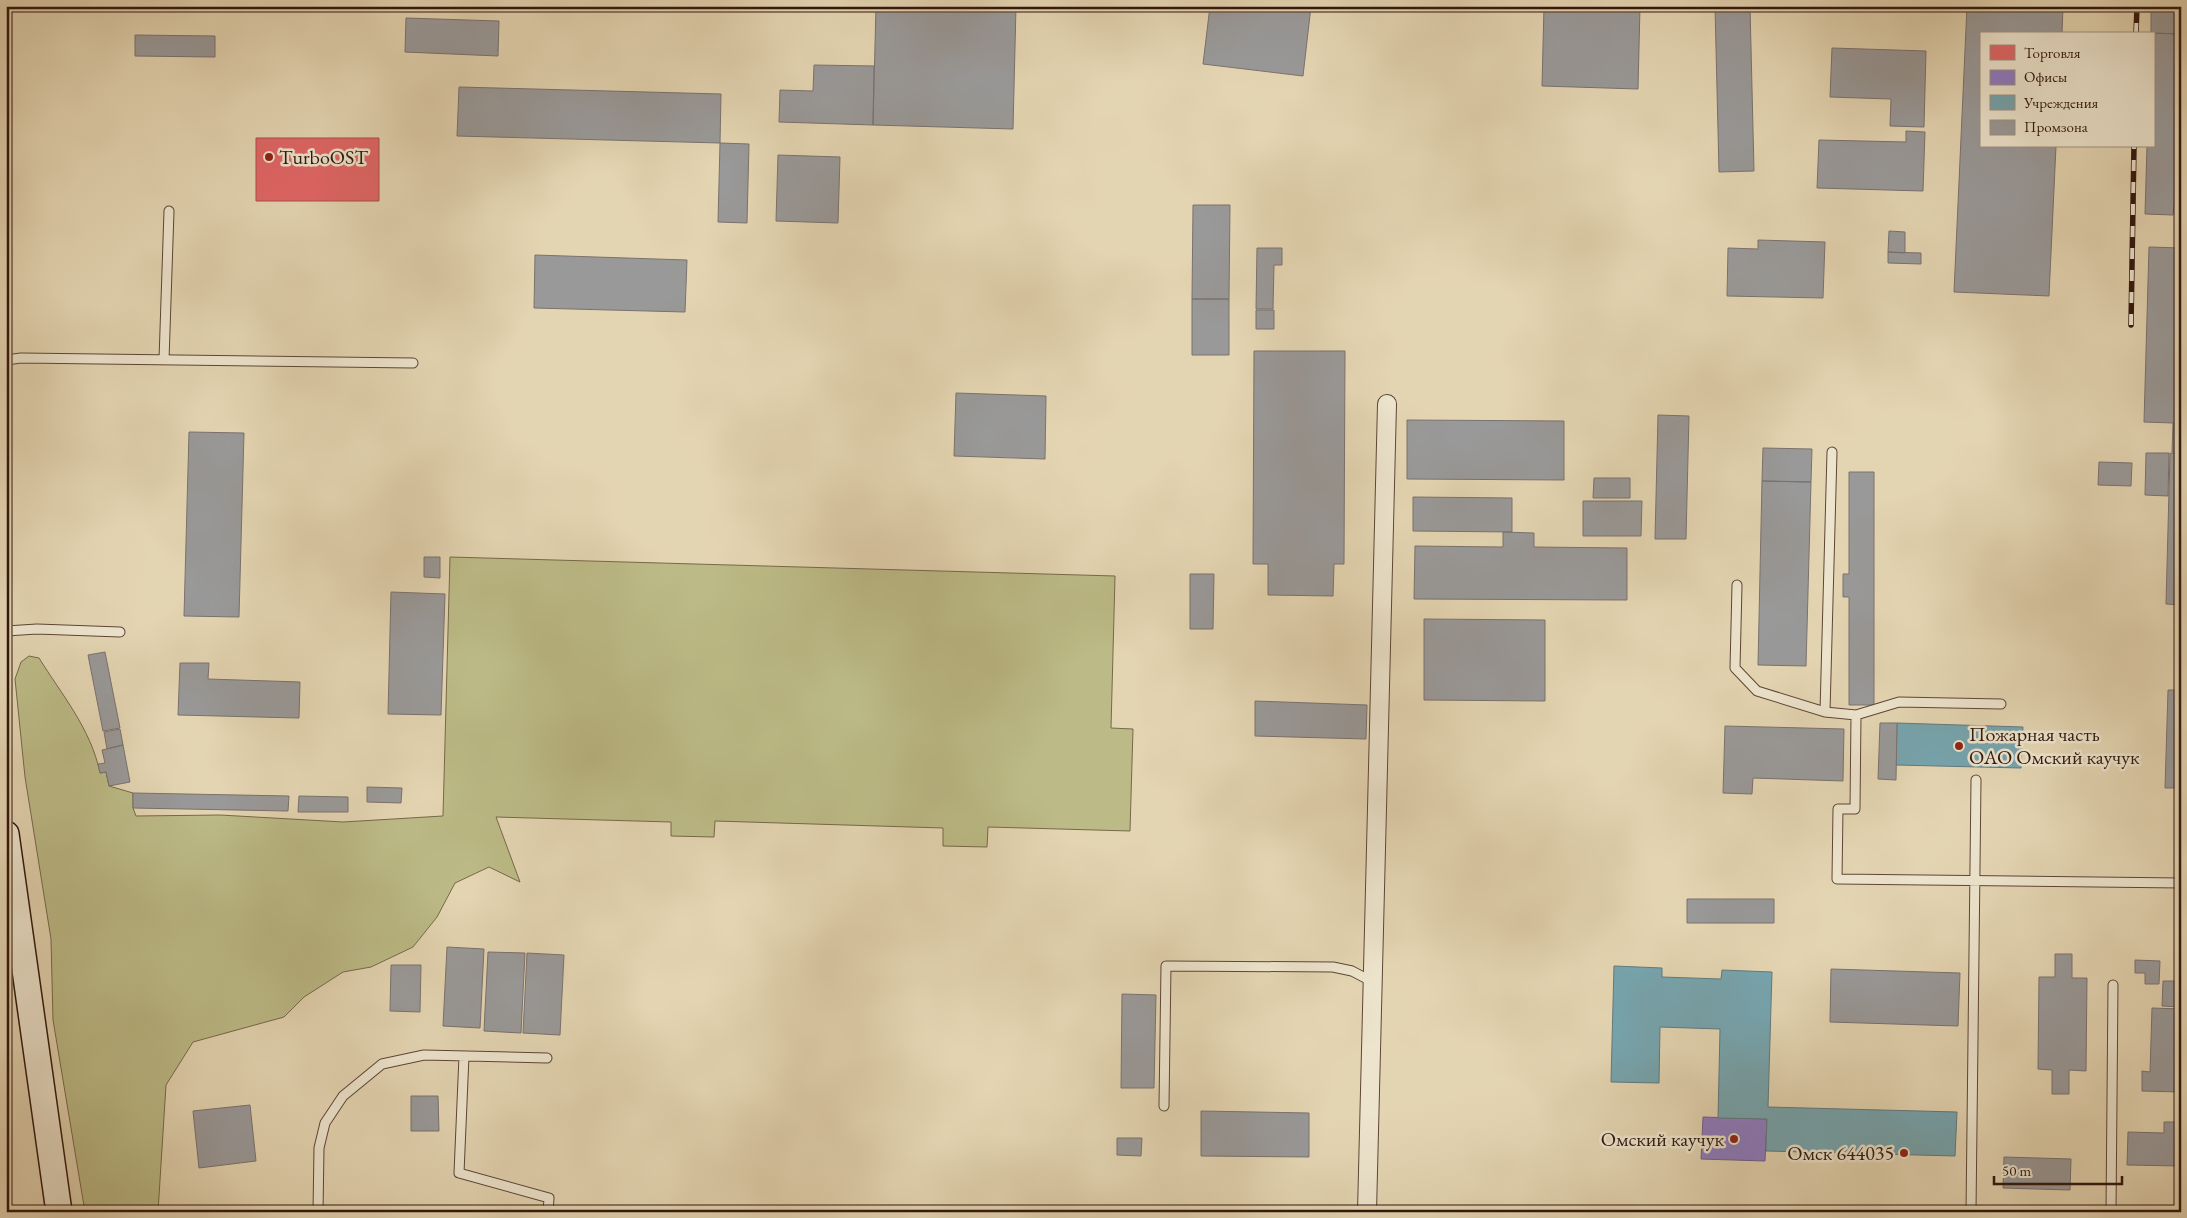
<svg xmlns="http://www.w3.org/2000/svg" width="2187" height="1218" font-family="'EB Garamond',serif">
<rect width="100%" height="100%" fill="#e4d5b2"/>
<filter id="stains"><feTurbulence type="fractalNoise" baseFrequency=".004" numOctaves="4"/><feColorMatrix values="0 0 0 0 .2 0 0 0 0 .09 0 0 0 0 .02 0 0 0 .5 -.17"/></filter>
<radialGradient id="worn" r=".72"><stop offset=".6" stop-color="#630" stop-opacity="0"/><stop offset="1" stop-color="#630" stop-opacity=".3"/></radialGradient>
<path fill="#bcbb87" stroke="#76694a" d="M 450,557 L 1115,576 L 1111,728 L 1133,729 L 1130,831 L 988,827 L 987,847 L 943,846 L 943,828 L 715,821 L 714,837 L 671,836 L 671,822 L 496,817 L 520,882 L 489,867 L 455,883 L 437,917 L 413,947 L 371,967 L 343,972 L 304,997 L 284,1017 L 193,1042 L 166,1085 L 158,1212 L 85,1212 L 53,1020 L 51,939 L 25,777 L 15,679 L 21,662 L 29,656 L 39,658 C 62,695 91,729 100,773 L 106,772 L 109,786 L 133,793 L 133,808 L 136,816 L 220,815 L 343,822 L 443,816 Z"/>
<path fill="#e06666" stroke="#ab4e4c" d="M 256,138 L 379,138 L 379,201 L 256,201 Z"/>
<path fill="#8e7cc3" stroke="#725e8d" d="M 1703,1117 L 1767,1119 L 1765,1161 L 1701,1159 Z"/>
<path fill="#76a5af" stroke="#617a7f" d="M 1897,723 L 2023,727 L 2021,768 L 1896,765 Z
M 1614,966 L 1662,968 L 1662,977 L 1721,979 L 1722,970 L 1772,972 L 1768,1107 L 1957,1112 L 1955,1156 L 1766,1151 L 1767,1119 L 1718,1118 L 1720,1029 L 1660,1027 L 1659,1083 L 1611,1082 Z"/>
<path fill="#999" stroke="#7a726f" d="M 876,6 L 1016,6 L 1013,129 L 873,125 Z
M 1210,6 L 1311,6 L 1303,76 L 1203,64 Z
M 1544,6 L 1640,6 L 1638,89 L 1542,86 Z
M 1715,6 L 1750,6 L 1754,171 L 1719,172 Z
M 1967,6 L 2063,6 L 2062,34 L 1981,34 L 1981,146 L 2056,146 L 2049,296 L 1954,292 Z
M 2151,6 L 2181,6 L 2181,34 L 2151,33 Z
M 406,18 L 499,21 L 498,56 L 405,52 Z
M 2151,33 L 2181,34 L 2181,206 L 2174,206 L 2173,215 L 2145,214 L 2147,146 L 2153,146 L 2153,34 Z
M 135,35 L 215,36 L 215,57 L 135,56 Z
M 1832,48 L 1926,51 L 1924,127 L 1890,126 L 1891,99 L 1830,97 Z
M 814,65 L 874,66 L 873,125 L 779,122 L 780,90 L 813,91 Z
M 459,87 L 721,94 L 720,143 L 457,136 Z
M 1906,131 L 1925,132 L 1923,191 L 1817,188 L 1819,140 L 1906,142 Z
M 720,143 L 749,144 L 747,223 L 718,222 Z
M 778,155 L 840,157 L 838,223 L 776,221 Z
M 1193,205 L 1230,205 L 1229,299 L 1192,299 Z
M 1889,231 L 1905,232 L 1905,253 L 1888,252 Z
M 1758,240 L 1825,242 L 1823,298 L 1727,296 L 1728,248 L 1758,249 Z
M 2149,247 L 2181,248 L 2181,453 L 2172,452 L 2173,423 L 2144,422 Z
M 1257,248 L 1282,248 L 1282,265 L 1274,265 L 1273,309 L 1256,309 Z
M 1888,252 L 1921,253 L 1921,264 L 1888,263 Z
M 535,255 L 687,260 L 685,312 L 534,308 Z
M 1192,299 L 1229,299 L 1229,355 L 1192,355 Z
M 1256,310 L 1274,310 L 1274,329 L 1256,329 Z
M 1254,351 L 1345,351 L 1344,564 L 1334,564 L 1333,596 L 1268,595 L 1268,564 L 1253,564 Z
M 956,393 L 1046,396 L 1045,459 L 954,456 Z
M 1658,415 L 1689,416 L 1686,539 L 1655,539 Z
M 1407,420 L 1564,421 L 1564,480 L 1407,479 Z
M 189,432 L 244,433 L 239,617 L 184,616 Z
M 1763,448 L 1812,449 L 1811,482 L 1762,481 Z
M 2146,453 L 2169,453 L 2168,496 L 2145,495 Z
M 2170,453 L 2181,454 L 2181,605 L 2166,604 Z
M 2099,462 L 2132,463 L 2131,486 L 2098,485 Z
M 1849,472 L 1874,472 L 1874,705 L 1849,705 L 1849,597 L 1843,597 L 1843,574 L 1849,574 Z
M 1594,478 L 1630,478 L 1630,498 L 1593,498 Z
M 1762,481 L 1811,482 L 1806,666 L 1758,665 Z
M 1413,497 L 1512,498 L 1512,532 L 1413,531 Z
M 1583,501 L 1642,501 L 1641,536 L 1583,536 Z
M 1503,532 L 1534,533 L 1534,547 L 1627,548 L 1627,600 L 1414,599 L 1415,546 L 1503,547 Z
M 424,557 L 440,557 L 440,578 L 424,577 Z
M 1190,574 L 1214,574 L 1213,629 L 1190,629 Z
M 391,592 L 445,594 L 441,715 L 388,714 Z
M 1424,619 L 1545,620 L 1545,701 L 1424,700 Z
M 105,652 L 120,728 L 103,731 L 88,655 Z
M 180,663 L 209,663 L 208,679 L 300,682 L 299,718 L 178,715 Z
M 2168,690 L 2181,690 L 2181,788 L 2165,788 Z
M 1255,701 L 1367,705 L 1366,739 L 1255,736 Z
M 1880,723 L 1897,723 L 1896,780 L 1878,779 Z
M 1725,726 L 1844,729 L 1843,781 L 1753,778 L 1752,794 L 1723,793 Z
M 120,729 L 123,745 L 107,749 L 104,732 Z
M 123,745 L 130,782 L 109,786 L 106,772 L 100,773 L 98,764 L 105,763 L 102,750 Z
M 367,787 L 402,788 L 401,803 L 367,802 Z
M 133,793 L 289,796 L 288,811 L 133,808 Z
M 299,796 L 348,797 L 348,812 L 298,812 Z
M 1687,899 L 1774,899 L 1774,923 L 1687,923 Z
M 447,947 L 484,949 L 480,1028 L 443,1026 Z
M 488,952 L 525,953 L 521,1033 L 484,1031 Z
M 527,953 L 564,955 L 560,1035 L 523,1033 Z
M 2055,954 L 2072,954 L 2072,978 L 2087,978 L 2086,1071 L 2069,1070 L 2069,1094 L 2052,1094 L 2052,1070 L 2038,1069 L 2039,977 L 2055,977 Z
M 2135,960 L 2160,961 L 2159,984 L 2145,984 L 2145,973 L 2135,973 Z
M 391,965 L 421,965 L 420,1012 L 390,1011 Z
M 1831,969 L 1960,973 L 1958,1026 L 1830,1022 Z
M 2163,981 L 2178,981 L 2177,991 L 2181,991 L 2181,1007 L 2162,1006 Z
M 1122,994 L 1156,995 L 1154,1088 L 1121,1088 Z
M 2152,1008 L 2181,1009 L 2181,1092 L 2142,1091 L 2142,1071 L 2150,1072 Z
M 411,1096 L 438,1096 L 439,1131 L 411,1131 Z
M 250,1105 L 256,1161 L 199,1168 L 193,1111 Z
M 1201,1111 L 1309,1113 L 1309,1157 L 1201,1156 Z
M 2164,1122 L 2181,1122 L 2179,1166 L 2127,1165 L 2128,1132 L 2164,1133 Z
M 1117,1138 L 1142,1138 L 1141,1156 L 1117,1155 Z
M 2004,1157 L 2071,1159 L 2070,1190 L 2003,1188 Z"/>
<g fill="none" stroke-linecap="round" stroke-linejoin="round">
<defs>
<path id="service" d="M 6,360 L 21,358 L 413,363
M 164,360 L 169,211
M 1737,585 L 1735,668 L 1757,691 L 1825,712 L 1856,715 L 1855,809 L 1838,809 L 1837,879 L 2181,883
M 6,631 L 37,629 L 120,632
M 1825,712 L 1832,452
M 1856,715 L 1899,702 L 2001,704
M 464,1056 L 459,1173 L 549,1198 L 548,1212
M 1164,1106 L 1166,966 L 1333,967 L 1352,971 L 1373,982
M 318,1212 L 319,1148 L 325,1123 L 343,1096 L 382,1064 L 424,1055 L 547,1058
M 1617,1212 L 1732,1212
M 1971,1212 L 1976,780
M 2111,1212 L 2113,985"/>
<path id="minor" d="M 1367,1212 L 1387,404"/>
<path id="secondary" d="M 6,834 L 59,1212"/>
</defs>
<use href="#service" stroke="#5d4637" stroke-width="11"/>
<use href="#minor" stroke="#5d4637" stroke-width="20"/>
<use href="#secondary" stroke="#30170e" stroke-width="28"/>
<use href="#service" stroke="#ede4cd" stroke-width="9"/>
<use href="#minor" stroke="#ede4cd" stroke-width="18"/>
<use href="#secondary" stroke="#ede4cd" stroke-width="25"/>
<defs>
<path id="rail" d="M 2136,34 L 2137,6
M 2131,325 L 2134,146"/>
</defs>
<use href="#rail" stroke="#30170e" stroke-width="5.5"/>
<use href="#rail" stroke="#ede4cd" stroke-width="4" stroke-dasharray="11" stroke-linecap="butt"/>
</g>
<g fill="#8f2418" stroke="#ede4cd" stroke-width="2">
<circle cx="269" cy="157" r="5"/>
<circle cx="1959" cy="746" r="5"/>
<circle cx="1734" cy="1139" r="5"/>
<circle cx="1904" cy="1153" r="5"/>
</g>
<g text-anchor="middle" stroke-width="5" stroke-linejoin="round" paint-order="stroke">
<g font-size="20" fill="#30170e" stroke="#ede4cd" text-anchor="start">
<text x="279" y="164">TurboOST</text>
<text x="1969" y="741">Пожарная часть<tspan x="1969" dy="23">ОАО Омский каучук</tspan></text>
<text x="1724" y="1146" text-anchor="end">Омский каучук</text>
<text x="1894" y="1160" text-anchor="end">Омск 644035</text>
</g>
</g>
<rect width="2187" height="1218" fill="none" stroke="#e4d5b2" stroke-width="25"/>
<rect x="8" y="8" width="2172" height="1203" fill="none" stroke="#30170e" stroke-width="2.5"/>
<rect x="12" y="12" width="2162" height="1193" fill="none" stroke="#30170e"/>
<rect x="1980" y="32" width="175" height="115" fill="#ede4cd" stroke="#a19281"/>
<rect x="1990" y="45" width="25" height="15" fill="#e06666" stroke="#a19281"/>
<text x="2024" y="58" font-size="15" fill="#30170e">Торговля</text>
<rect x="1990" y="70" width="25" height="15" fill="#8e7cc3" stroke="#a19281"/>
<text x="2024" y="82" font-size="15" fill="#30170e">Офисы</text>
<rect x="1990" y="95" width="25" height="15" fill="#76a5af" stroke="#a19281"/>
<text x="2024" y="108" font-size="15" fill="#30170e">Учреждения</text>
<rect x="1990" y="120" width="25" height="15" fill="#999999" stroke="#a19281"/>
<text x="2024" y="132" font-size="15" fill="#30170e">Промзона</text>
<path d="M1994 1176v8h128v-8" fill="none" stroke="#30170e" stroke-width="2.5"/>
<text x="2002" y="1176" font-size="15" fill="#30170e" stroke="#ede4cd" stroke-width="4" paint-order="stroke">50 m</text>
<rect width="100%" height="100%" filter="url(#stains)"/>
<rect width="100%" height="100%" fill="url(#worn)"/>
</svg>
